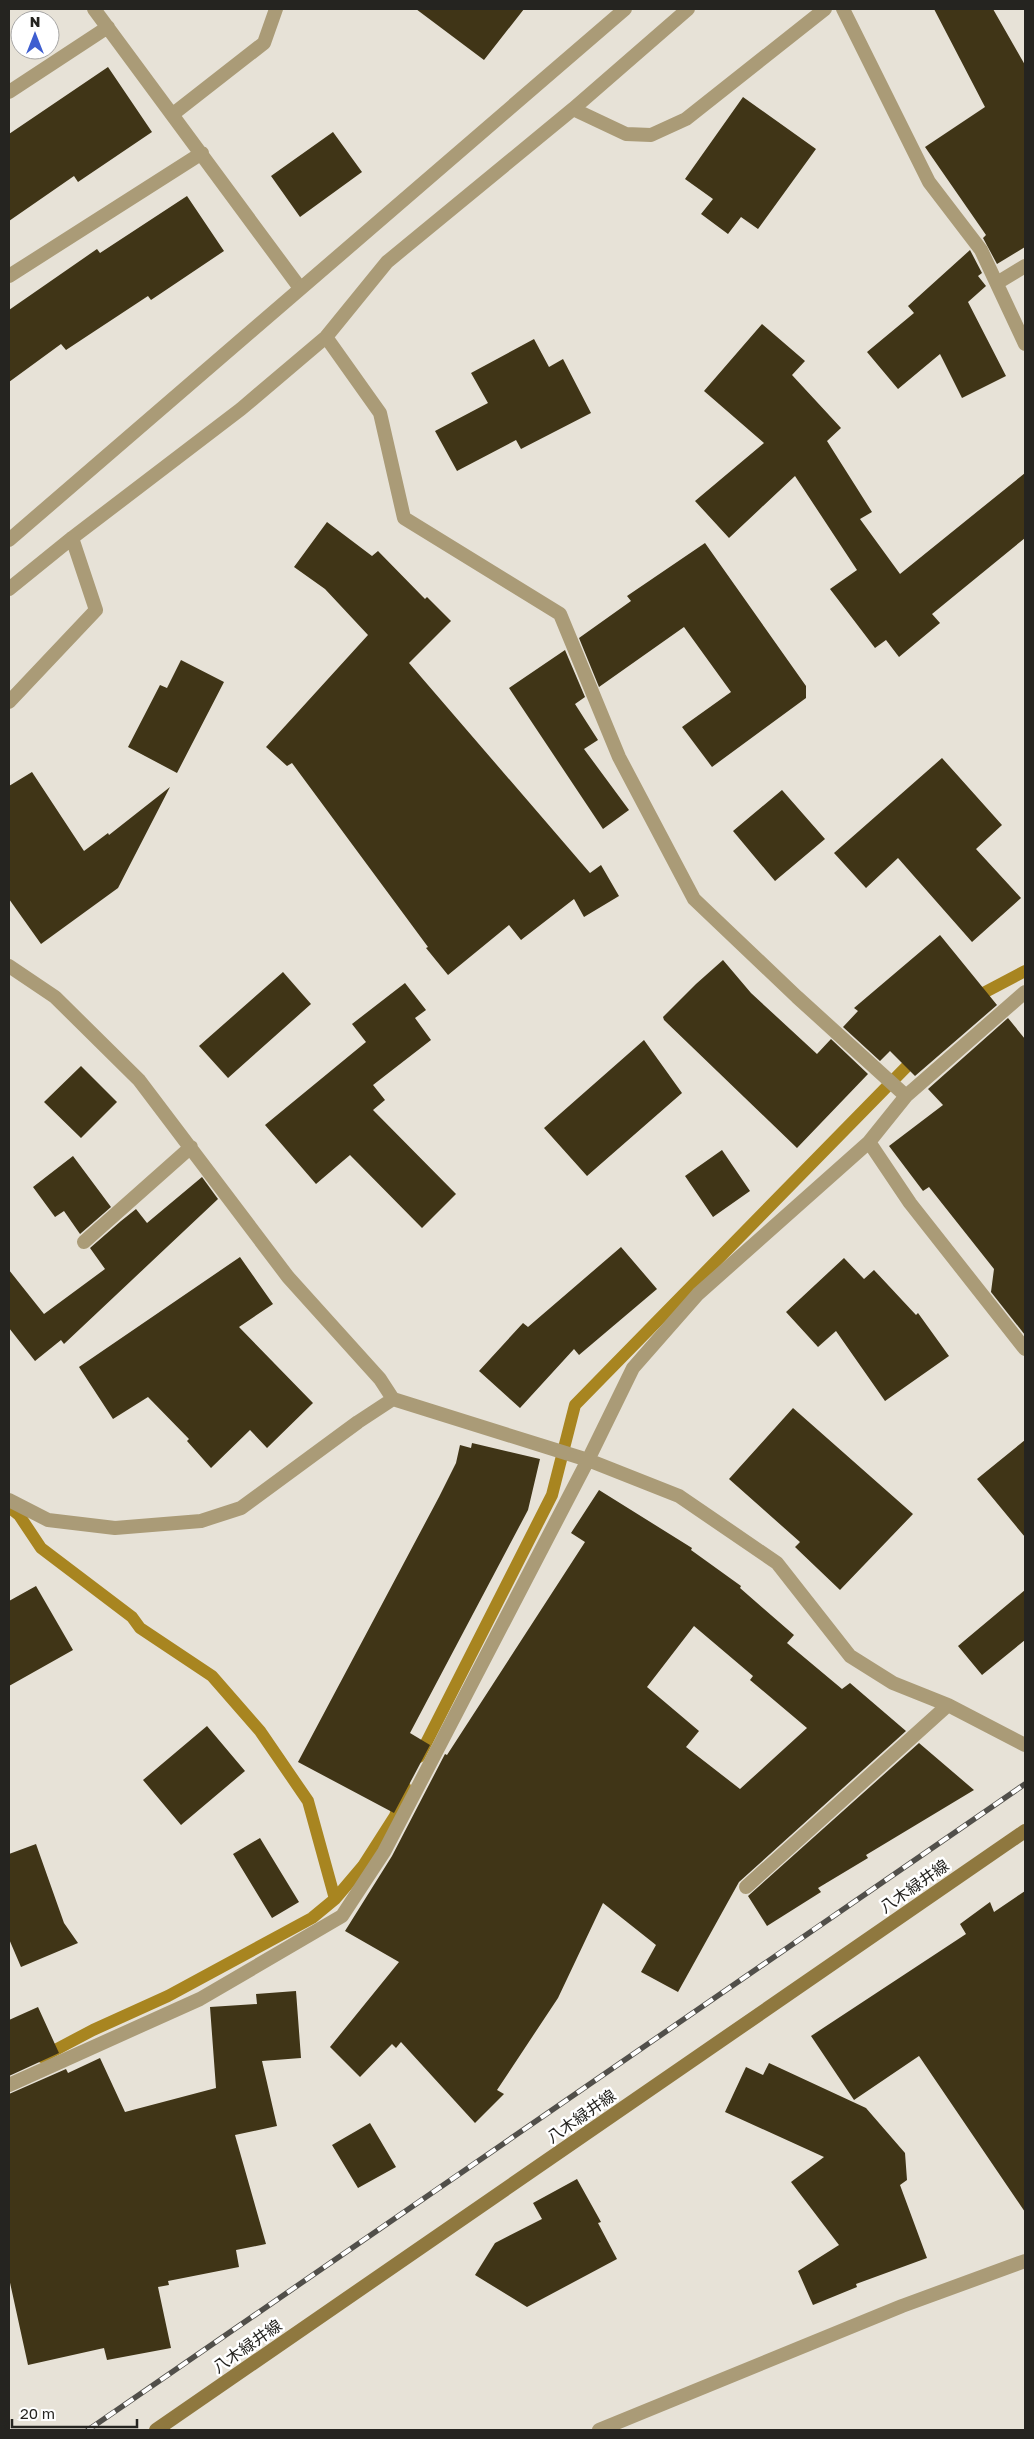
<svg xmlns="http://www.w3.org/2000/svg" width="1034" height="2439" font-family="'Golos Text','Noto Sans JP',sans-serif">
<rect width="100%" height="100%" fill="#e7e2d7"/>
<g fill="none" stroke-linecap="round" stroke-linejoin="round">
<path stroke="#a88520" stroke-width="12" d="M 972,999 L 1025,971
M 9,1507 L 19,1515 L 41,1548 L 132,1617 L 140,1628 L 212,1676 L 260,1731 L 308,1801 L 335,1899
M 419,1757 L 552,1495 L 575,1405 L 918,1055
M 42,2057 L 93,2030 L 168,1996 L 312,1918 L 335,1899 L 363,1866 L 395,1816 L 405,1787"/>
</g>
<path fill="#403517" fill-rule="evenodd" d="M 416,9 L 524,9 L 484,60 Z
M 934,9 L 993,9 L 1025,65 L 1025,247 L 997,264 L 983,238 L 986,235 L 925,147 L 985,107 Z
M 108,67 L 152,132 L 78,182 L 74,176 L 9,221 L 9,134 Z
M 743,97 L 816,149 L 758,229 L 741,217 L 728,234 L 701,214 L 713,199 L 685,179 Z
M 333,132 L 362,172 L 300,217 L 271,176 Z
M 187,196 L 224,251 L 151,300 L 148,296 L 66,350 L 61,344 L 9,382 L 9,310 L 97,249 L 100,253 Z
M 970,250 L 982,273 L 978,276 L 986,286 L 968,302 L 1006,376 L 962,398 L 940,354 L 898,389 L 867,352 L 914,313 L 908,306 Z
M 762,324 L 805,361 L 792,375 L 841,428 L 827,441 L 872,512 L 860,519 L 900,574 L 1025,473 L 1025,538 L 932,614 L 940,623 L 899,657 L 886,640 L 875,648 L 830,589 L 857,570 L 795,476 L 729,538 L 695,501 L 764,443 L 704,391 Z
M 534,339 L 549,367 L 563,359 L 591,413 L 521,449 L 516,440 L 457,471 L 435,431 L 488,403 L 471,373 Z
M 327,522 L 372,556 L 378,551 L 425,599 L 427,597 L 451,621 L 409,663 L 590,873 L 601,865 L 619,896 L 584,917 L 574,899 L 521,940 L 509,925 L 448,975 L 426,948 L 428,947 L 292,763 L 287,766 L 266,747 L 368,635 L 325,589 L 294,567 Z
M 705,543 L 806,686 L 806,698 L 712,767 L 682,727 L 731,692 L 684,627 L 599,687 L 579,638 L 631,601 L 627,596 Z
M 565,650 L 585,697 L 575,704 L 598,740 L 584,749 L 629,810 L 603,829 L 509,688 Z
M 181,660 L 224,682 L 177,773 L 128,747 L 160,685 L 167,688 Z
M 942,758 L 1002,825 L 976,849 L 1021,898 L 972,942 L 898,858 L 866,888 L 834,853 Z
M 32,772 L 84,851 L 108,833 L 109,835 L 170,787 L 118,888 L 41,944 L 9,899 L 9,786 Z
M 782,790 L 825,839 L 775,881 L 733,831 Z
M 940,935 L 997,1005 L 915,1076 L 890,1051 L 880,1061 L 843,1027 L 858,1011 L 854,1008 Z
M 723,960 L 751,993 L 817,1054 L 831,1039 L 868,1074 L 797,1148 L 664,1020 L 663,1017 L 696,984 Z
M 283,972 L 311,1004 L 228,1078 L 199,1046 Z
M 405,983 L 426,1010 L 415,1018 L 431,1040 L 373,1085 L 385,1100 L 373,1110 L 456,1194 L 422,1228 L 350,1155 L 316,1184 L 265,1125 L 366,1042 L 352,1024 Z
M 1008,1018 L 1025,1039 L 1025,1335 L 991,1292 L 994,1269 L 929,1187 L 923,1191 L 889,1146 L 943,1105 L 928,1089 Z
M 644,1040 L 682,1093 L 587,1176 L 544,1128 Z
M 81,1066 L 117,1102 L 81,1138 L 44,1102 Z
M 722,1150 L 750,1191 L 713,1217 L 685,1176 Z
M 73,1156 L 111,1207 L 80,1234 L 64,1211 L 55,1217 L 33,1187 Z
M 202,1177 L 218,1199 L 64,1344 L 61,1340 L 35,1361 L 9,1328 L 9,1270 L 44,1314 L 105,1269 L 90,1248 L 121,1221 L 136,1209 L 147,1223 Z
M 621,1247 L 657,1289 L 579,1355 L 574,1349 L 520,1408 L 479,1371 L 523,1323 L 528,1327 Z
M 240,1257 L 273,1304 L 239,1327 L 313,1403 L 267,1448 L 250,1430 L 211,1468 L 187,1441 L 189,1439 L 148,1397 L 113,1419 L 79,1367 Z
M 844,1258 L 864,1279 L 874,1270 L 916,1315 L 918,1313 L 949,1356 L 885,1401 L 836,1331 L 818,1347 L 786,1312 Z
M 793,1408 L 913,1514 L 840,1590 L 795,1547 L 800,1542 L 729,1479 Z
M 1025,1440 L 1025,1537 L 977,1479 Z
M 472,1443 L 540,1459 L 528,1510 L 410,1733 L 430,1745 L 394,1813 L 298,1762 L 439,1497 L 456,1463 L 460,1445 L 471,1448 Z
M 599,1490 L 692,1548 L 691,1550 L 741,1586 L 740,1588 L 794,1635 L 787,1643 L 842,1689 L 850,1683 L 906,1731 L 739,1882 L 678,1992 L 641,1972 L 656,1945 L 603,1903 L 558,1998 L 497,2090 L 504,2094 L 475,2123 L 401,2042 L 396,2048 L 392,2044 L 360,2077 L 330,2047 L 399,1962 L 345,1931 L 392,1856 L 445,1754 L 447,1755 L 585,1542 L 571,1533 ZM 694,1626 L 753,1676 L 750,1680 L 807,1728 L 740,1789 L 686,1747 L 699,1731 L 647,1687 Z
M 36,1586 L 73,1650 L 9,1686 L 9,1601 Z
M 1025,1590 L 1025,1640 L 982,1675 L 958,1646 Z
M 207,1726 L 245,1771 L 181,1825 L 143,1780 Z
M 919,1743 L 974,1790 L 866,1855 L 868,1858 L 818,1888 L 821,1892 L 767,1926 L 748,1896 Z
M 260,1838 L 299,1902 L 272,1918 L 233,1854 Z
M 36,1844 L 64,1923 L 78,1943 L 21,1967 L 9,1939 L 9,1854 Z
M 1025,1891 L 1025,2212 L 919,2056 L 854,2100 L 811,2036 L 966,1934 L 960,1924 L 990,1902 L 994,1912 Z
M 296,1991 L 301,2058 L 262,2061 L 277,2126 L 235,2135 L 266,2244 L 236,2250 L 239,2267 L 168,2281 L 169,2285 L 158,2287 L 171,2348 L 107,2360 L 104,2348 L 28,2365 L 9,2278 L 9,2094 L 66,2069 L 68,2073 L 100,2058 L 125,2112 L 216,2088 L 210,2007 L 257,2004 L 256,1994 Z
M 38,2007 L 59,2053 L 9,2076 L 9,2020 Z
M 769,2063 L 866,2108 L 905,2153 L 907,2180 L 900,2185 L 927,2258 L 856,2284 L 857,2287 L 813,2305 L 798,2271 L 839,2245 L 791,2182 L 824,2157 L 725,2112 L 746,2067 L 763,2075 Z
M 370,2123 L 396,2167 L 358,2188 L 332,2145 Z
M 577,2179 L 601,2222 L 598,2223 L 617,2259 L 527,2307 L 475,2275 L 495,2243 L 542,2219 L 533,2203 Z"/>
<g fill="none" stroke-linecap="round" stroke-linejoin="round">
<path stroke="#aa9b77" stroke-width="14" d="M 94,9 L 300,288
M 843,9 L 929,182 L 981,250 L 1025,344
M 9,92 L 108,27
M 573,109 L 626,134 L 651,135 L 686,119 L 825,9
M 173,114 L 264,43 L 276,9
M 9,276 L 202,153
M 997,283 L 1025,266
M 326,337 L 380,413 L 404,518 L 560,614 L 619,757 L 694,899 L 797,997 L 906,1096
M 9,589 L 72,538 L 241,409 L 326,337 L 387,262 L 573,109 L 688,9
M 9,702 L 96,610 L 72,538
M 9,966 L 55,997 L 139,1080 L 288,1277 L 380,1379 L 393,1399 L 588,1460 L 679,1496 L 777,1563 L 850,1656 L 893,1683 L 948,1705 L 1025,1745
M 869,1142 L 910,1203 L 1025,1349
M 84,1242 L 191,1147
M 9,1500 L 48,1520 L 115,1528 L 201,1521 L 241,1508 L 358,1422 L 393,1399
M 746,1887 L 948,1705
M 9,2085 L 200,1999 L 342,1916 L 384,1852 L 588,1460 L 633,1368 L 698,1294 L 869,1142 L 906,1096 L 1025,992
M 599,2430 L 902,2306 L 1025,2261"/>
<path stroke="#aa9b77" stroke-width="14" d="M 9,540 L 625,9"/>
<path stroke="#8f783f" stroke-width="14" d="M 156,2430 L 1025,1831"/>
<defs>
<path id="rail" d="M 88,2430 L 1025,1784"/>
</defs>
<use href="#rail" stroke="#514f4a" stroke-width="5.5"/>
<use href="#rail" stroke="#fff" stroke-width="4" stroke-dasharray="11" stroke-linecap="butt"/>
</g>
<g text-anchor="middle" stroke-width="5" stroke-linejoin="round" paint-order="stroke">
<g font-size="16" fill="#252420" stroke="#fff">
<text transform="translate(914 1886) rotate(-35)" y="6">八木緑井線</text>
<text transform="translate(581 2116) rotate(-35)" y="6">八木緑井線</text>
<text transform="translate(247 2346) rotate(-35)" y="6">八木緑井線</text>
</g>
</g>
<rect width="1034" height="2439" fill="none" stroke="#252420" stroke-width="20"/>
<g transform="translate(35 35)"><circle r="24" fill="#ffffff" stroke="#a8a7a6"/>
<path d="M0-4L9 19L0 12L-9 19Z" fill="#3e5ed0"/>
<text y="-8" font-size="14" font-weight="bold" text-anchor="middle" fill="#252420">N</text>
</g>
<path d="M12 2419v8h125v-8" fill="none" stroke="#252420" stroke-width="2.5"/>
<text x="20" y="2419" font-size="15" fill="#252420" stroke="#ffffff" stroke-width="4" paint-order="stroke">20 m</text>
</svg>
